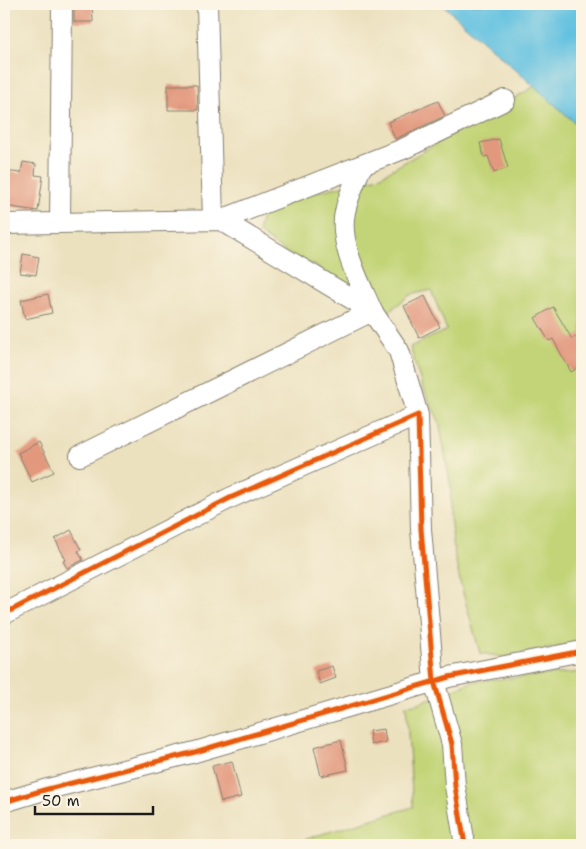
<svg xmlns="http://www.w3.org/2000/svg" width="586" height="849" font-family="'Shantell Sans',sans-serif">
<rect width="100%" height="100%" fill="#fcf5e5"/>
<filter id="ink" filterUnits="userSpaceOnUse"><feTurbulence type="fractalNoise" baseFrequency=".02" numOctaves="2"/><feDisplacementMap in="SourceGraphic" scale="10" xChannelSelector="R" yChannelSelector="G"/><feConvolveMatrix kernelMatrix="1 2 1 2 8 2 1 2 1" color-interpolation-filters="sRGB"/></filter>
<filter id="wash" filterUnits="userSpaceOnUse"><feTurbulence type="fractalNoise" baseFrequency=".0096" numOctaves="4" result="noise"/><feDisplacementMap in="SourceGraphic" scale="20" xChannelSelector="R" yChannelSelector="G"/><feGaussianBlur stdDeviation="1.12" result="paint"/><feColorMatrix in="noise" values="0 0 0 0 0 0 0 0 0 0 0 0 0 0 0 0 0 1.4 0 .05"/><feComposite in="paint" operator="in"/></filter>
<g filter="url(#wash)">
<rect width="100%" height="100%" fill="#ece1bf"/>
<path fill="#c2d477" stroke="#6f784a" d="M 535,86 L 582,129 L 582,641 L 563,646 L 503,657 L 480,653 L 460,582 L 455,557 L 450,517 L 451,487 L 439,421 L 422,386 L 410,347 L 447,330 L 431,290 L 410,295 L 387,313 L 316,266 L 285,252 L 258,232 L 262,216 L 312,193 L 379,177 Z
M 582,672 L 582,845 L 291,845 L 312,837 L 413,807 L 406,705 L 416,704 L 475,681 Z"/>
<path fill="#62c1e0" stroke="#3f6e7e" d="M 442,4 L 582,4 L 582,129 Z"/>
<g id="blocks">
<path fill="#e2987d" d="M 74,4 L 92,4 L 93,22 L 74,22 Z
M 168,85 L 197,85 L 198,110 L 168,110 Z
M 438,101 L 445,116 L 395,139 L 388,122 Z
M 499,139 L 508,168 L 494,173 L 488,156 L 484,157 L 480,143 Z
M 23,162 L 36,164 L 35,175 L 43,176 L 38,211 L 4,206 L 4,171 L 21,173 Z
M 23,254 L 39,257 L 36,275 L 20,273 Z
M 48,294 L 52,313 L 25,319 L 21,300 Z
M 425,296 L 440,327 L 419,338 L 404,306 Z
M 553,307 L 572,339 L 582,333 L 582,365 L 571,372 L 553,339 L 549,341 L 535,318 Z
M 39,442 L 54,472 L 32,482 L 18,453 Z
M 71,530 L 81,550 L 78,551 L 83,560 L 67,568 L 63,561 L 66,560 L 55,539 Z
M 332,666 L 336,678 L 320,684 L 316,671 Z
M 384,729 L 386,742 L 371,745 L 369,731 Z
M 341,740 L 348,770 L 321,776 L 314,747 Z
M 232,761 L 241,797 L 221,802 L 212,766 Z"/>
</g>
</g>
<g filter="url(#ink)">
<use href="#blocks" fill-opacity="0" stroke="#847e6e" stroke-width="1"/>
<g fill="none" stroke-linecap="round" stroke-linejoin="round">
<defs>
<path id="minor" d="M 207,4 L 213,220
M 221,220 L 372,311 L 399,351 L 418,415
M 60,223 L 62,4
M 4,224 L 221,220 L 403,149 L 505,100
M 80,456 L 372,311 C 360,283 338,243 345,212 C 348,196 356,180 362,165
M 4,614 L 230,498 L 418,415 L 421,529 L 434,681 L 452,744 L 455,786 L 465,845
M 4,802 L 44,790 L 195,752 L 449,677 L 582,651"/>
</defs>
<use href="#minor" stroke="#847e6e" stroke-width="22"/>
<use href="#minor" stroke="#fff" stroke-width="20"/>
<defs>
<path id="cycleway" d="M 4,614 L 230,498 L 418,415 L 421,529 L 434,681 L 452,744 L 455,786 L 465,845
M 4,802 L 44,790 L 195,752 L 449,677 L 582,651"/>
</defs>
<use href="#cycleway" stroke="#fcf5e5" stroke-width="8"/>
<use href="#cycleway" stroke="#e8590c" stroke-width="5"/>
</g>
</g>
<rect width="586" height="849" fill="none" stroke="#fcf5e5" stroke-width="20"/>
<path d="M35 806v8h118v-8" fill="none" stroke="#1c1c1c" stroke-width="2.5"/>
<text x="42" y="806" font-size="15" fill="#1c1c1c" stroke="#fcf5e5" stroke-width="4" paint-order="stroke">50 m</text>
</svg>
